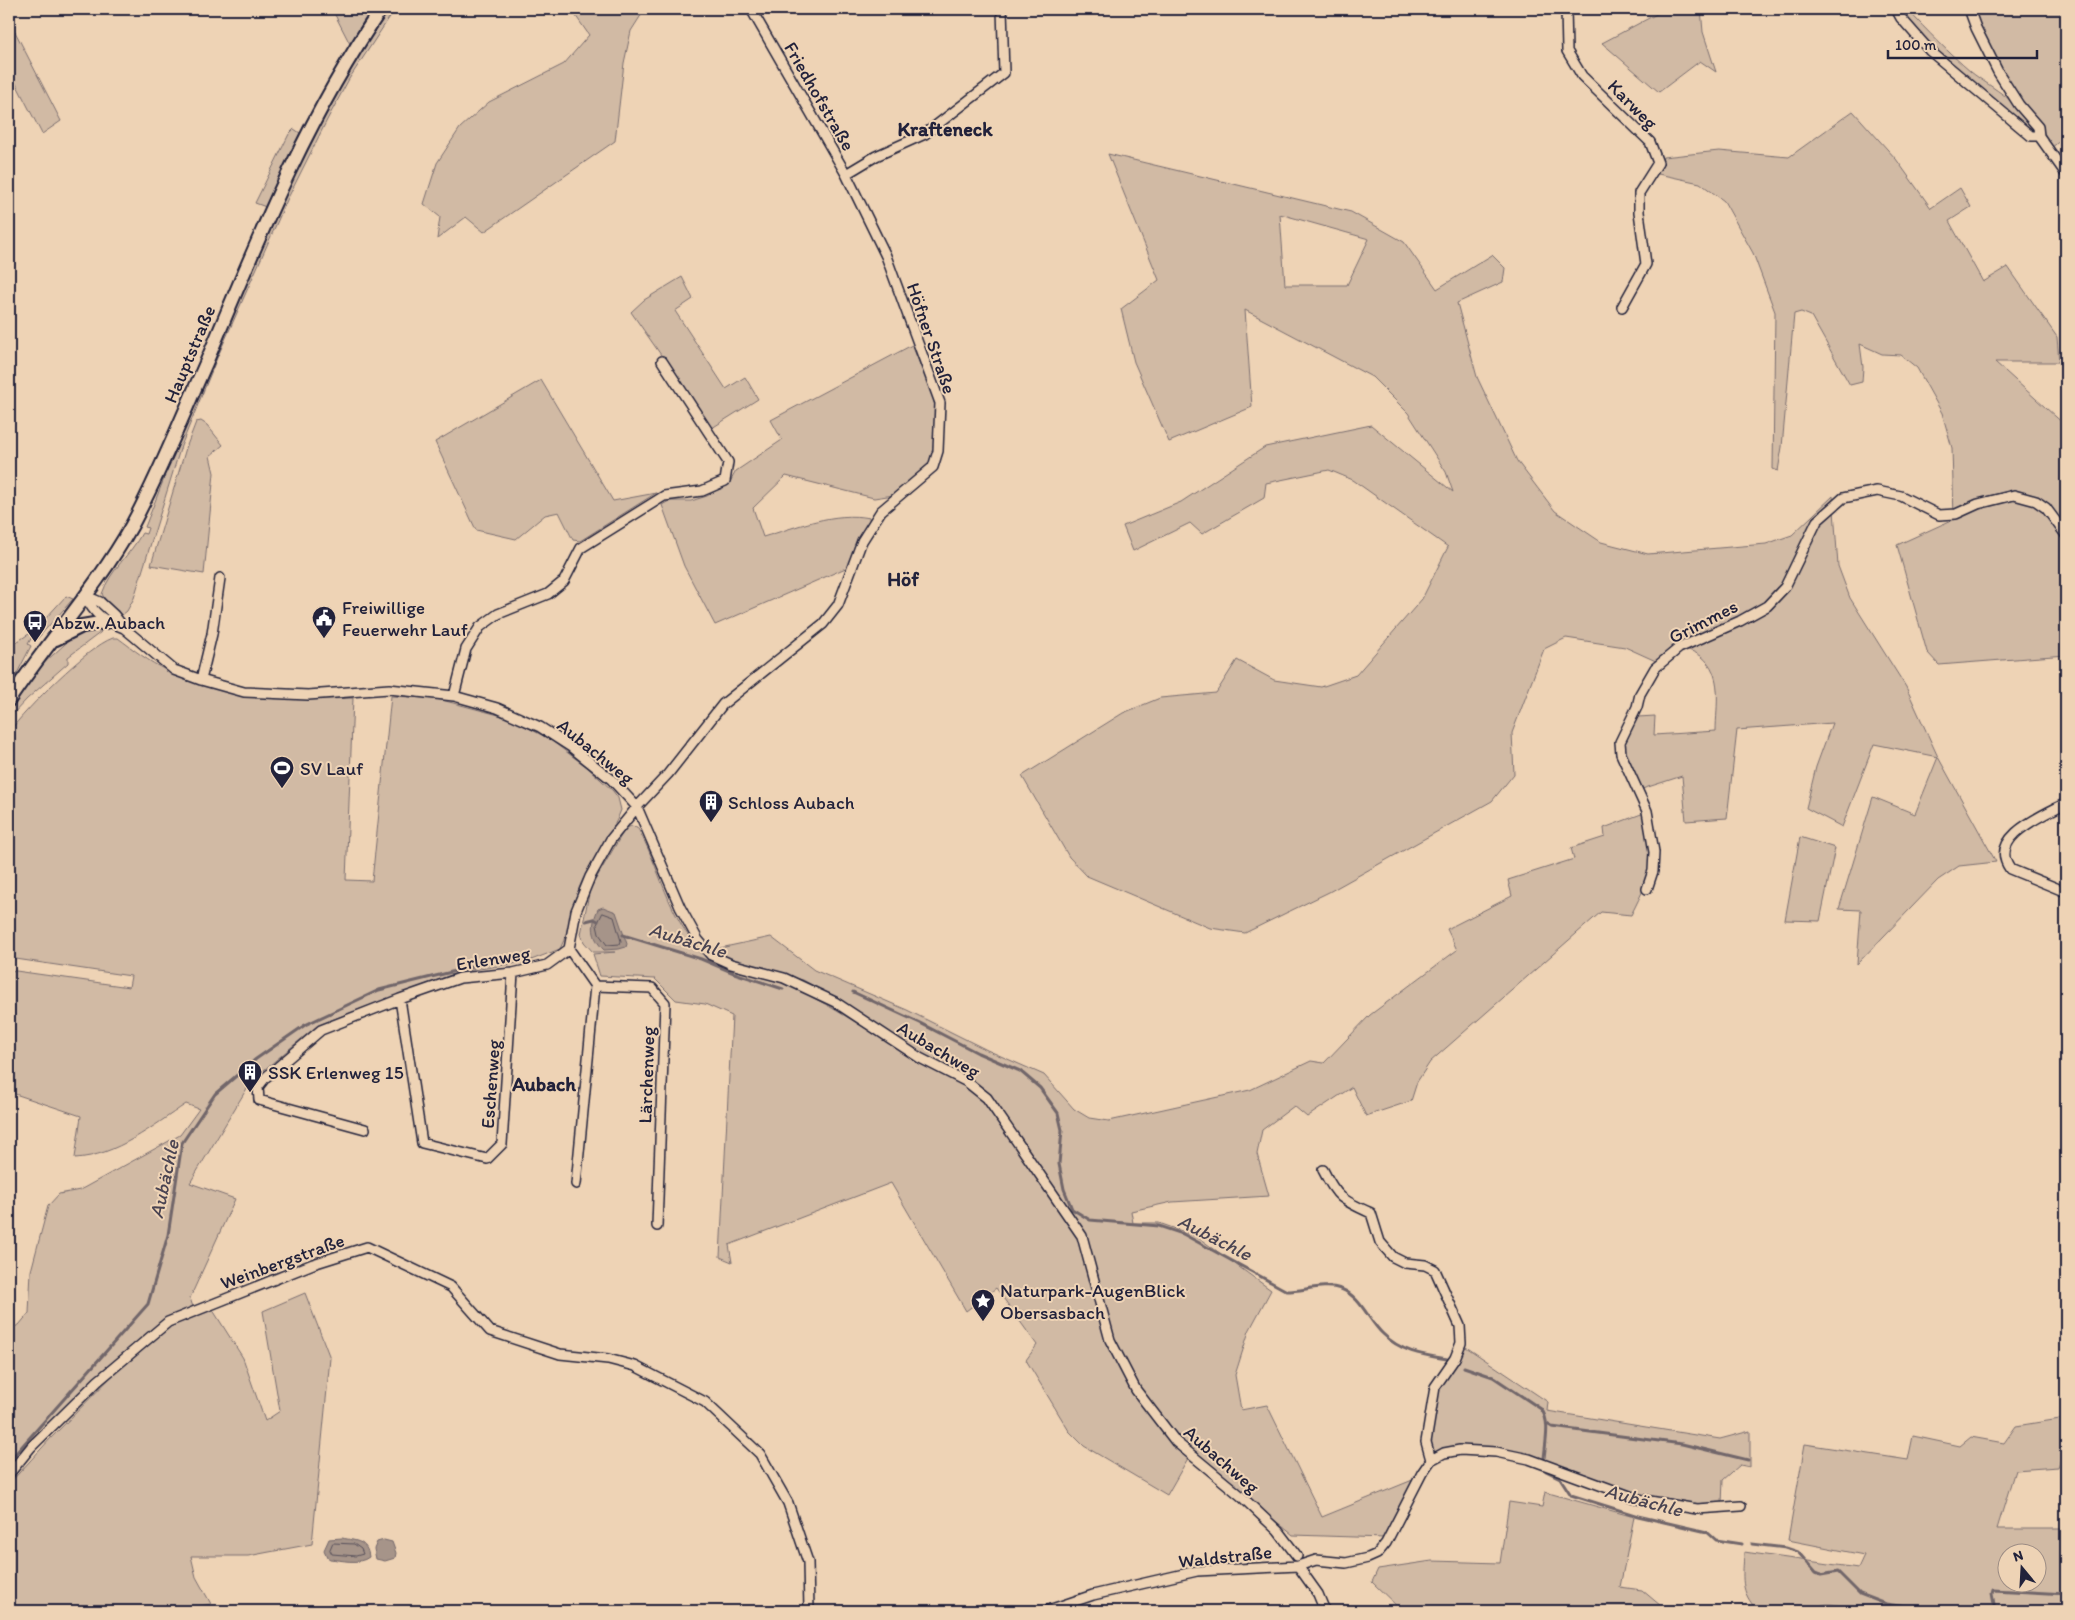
<svg xmlns="http://www.w3.org/2000/svg" width="2075" height="1620" font-family="Itim,sans-serif">
<rect width="100%" height="100%" fill="#eed3b5"/>
<filter id="ink" filterUnits="userSpaceOnUse"><feTurbulence type="fractalNoise" baseFrequency=".02" numOctaves="2"/><feDisplacementMap in="SourceGraphic" scale="10" xChannelSelector="R" yChannelSelector="G"/><feConvolveMatrix kernelMatrix="1 2 1 2 8 2 1 2 1" color-interpolation-filters="sRGB"/></filter>
<g filter="url(#ink)">
<path fill="#d1baa4" stroke="#7a6e70" fill-rule="evenodd" d="M 332,9 L 367,9 L 369,12 L 350,44 Z
M 390,9 L 395,9 L 349,79 L 327,120 L 287,200 L 217,358 L 181,446 L 134,598 L 127,611 L 122,615 L 106,601 L 102,594 C 110,570 131,554 142,533 L 146,534 L 148,528 L 145,527 L 165,476 L 163,475 L 303,155 L 353,62 Z
M 571,9 L 645,9 L 631,31 L 624,63 L 615,141 L 484,232 L 466,217 L 437,239 L 440,217 L 424,204 L 437,163 L 460,128 L 489,102 L 564,64 L 589,35 Z
M 1666,9 L 1701,9 L 1703,32 L 1716,72 L 1700,61 L 1659,92 L 1602,43 Z
M 1898,9 L 1907,9 C 1927,31 1949,53 1971,72 C 1991,88 2026,104 2032,131 L 1934,50 Z
M 1972,9 L 2059,9 L 2066,24 L 2066,136 L 2051,148 L 2041,126 L 2022,106 L 2001,72 Z
M 9,20 L 61,121 L 42,134 L 9,70 Z
M 1853,111 L 1896,159 L 1931,208 L 1960,188 L 1971,207 L 1949,221 L 1983,282 L 2008,267 L 2057,337 L 2059,362 L 1995,362 L 2066,426 L 2066,655 L 1939,665 L 1927,652 L 1897,545 L 1954,519 L 1952,448 L 1942,413 L 1917,368 L 1901,355 L 1882,354 L 1860,344 L 1863,367 L 1862,382 L 1850,385 L 1811,316 L 1801,312 L 1794,314 L 1782,447 L 1778,471 L 1773,469 L 1775,312 L 1753,253 L 1724,201 L 1700,183 L 1658,174 L 1663,157 L 1719,151 L 1789,157 Z
M 294,129 L 300,133 L 266,207 L 255,203 L 289,134 Z
M 1108,154 L 1351,212 L 1404,242 L 1437,289 L 1492,255 L 1505,268 L 1503,282 L 1457,303 L 1477,377 L 1517,461 L 1555,511 L 1601,542 L 1648,554 L 1766,544 L 1792,535 L 1833,496 L 1838,566 L 1850,598 L 1906,687 L 1938,757 L 1996,862 L 1959,866 L 1938,880 L 1857,964 L 1861,910 L 1839,909 L 1873,797 L 1915,814 L 1938,757 L 1874,744 L 1842,827 L 1806,808 L 1816,767 L 1832,723 L 1737,730 L 1727,818 L 1686,821 L 1682,776 L 1642,789 C 1625,756 1615,751 1638,717 L 1655,716 L 1654,735 L 1716,731 C 1716,706 1724,674 1701,656 C 1694,651 1682,648 1675,645 L 1658,662 L 1625,647 L 1566,638 L 1544,649 L 1512,733 L 1514,774 L 1492,801 L 1329,892 L 1245,933 L 1210,928 L 1087,876 L 1069,857 L 1022,776 L 1123,713 L 1160,698 L 1216,693 L 1237,660 L 1274,680 L 1321,687 L 1356,675 L 1422,599 L 1448,547 L 1353,480 L 1329,470 L 1266,483 L 1264,498 L 1202,534 L 1190,523 L 1133,551 L 1123,526 L 1181,502 L 1265,447 L 1371,425 L 1453,492 L 1446,472 L 1408,413 L 1372,377 L 1245,310 L 1252,407 L 1169,442 L 1134,362 L 1121,309 L 1159,280 ZM 1280,214 L 1369,239 L 1347,285 L 1285,285 Z
M 682,277 L 693,299 L 675,311 L 726,389 L 745,377 L 758,399 L 712,428 L 631,312 L 644,300 Z
M 912,345 L 933,396 L 936,413 L 934,456 L 929,463 L 894,495 L 874,498 L 786,476 L 753,508 L 763,537 C 797,527 834,511 870,518 L 857,543 L 848,567 L 715,625 L 684,566 L 662,505 L 669,501 L 691,501 L 707,496 L 730,482 L 736,471 L 782,440 L 771,420 Z
M 541,380 L 613,501 L 656,493 L 580,541 L 573,540 L 559,512 L 545,515 L 516,539 L 476,530 L 435,442 Z
M 201,421 L 207,425 L 223,445 L 210,456 L 214,473 L 204,574 L 151,565 L 186,448 L 196,422 Z
M 66,596 L 73,599 L 37,639 L 32,637 L 28,644 L 31,646 L 9,689 L 9,667 L 15,663 L 15,643 L 35,630 Z
M 97,630 L 101,632 L 68,657 L 68,663 L 27,699 L 9,718 L 9,707 L 34,672 L 74,636 L 82,632 Z
M 113,638 L 118,638 C 133,649 149,662 166,670 C 227,699 287,701 353,698 L 346,880 L 372,881 L 391,696 L 434,698 L 510,718 L 549,739 L 587,767 L 613,791 L 618,798 L 621,810 C 612,835 594,856 583,879 C 572,901 571,927 560,949 L 526,962 L 459,972 L 318,1025 L 252,1080 L 190,1183 L 235,1199 L 190,1298 L 193,1307 L 159,1325 L 9,1471 L 9,1329 L 19,1325 L 29,1313 L 31,1271 L 48,1206 L 59,1194 L 80,1190 L 180,1135 L 199,1109 L 186,1104 C 153,1126 116,1156 75,1158 L 81,1116 L 9,1092 L 9,970 L 129,987 L 131,976 L 9,958 L 9,732 C 26,709 87,647 113,638 Z
M 1644,813 C 1654,863 1654,870 1631,915 L 1601,912 L 1430,1062 L 1417,1082 L 1411,1101 L 1366,1116 L 1352,1087 L 1307,1117 L 1294,1106 L 1262,1130 L 1257,1154 L 1269,1196 L 1172,1202 L 1131,1211 L 1133,1223 L 1159,1223 L 1196,1236 L 1271,1290 L 1249,1331 L 1235,1375 L 1241,1410 L 1267,1405 L 1322,1517 L 1415,1479 L 1385,1538 L 1293,1535 L 1191,1453 L 1167,1495 L 1084,1446 L 1069,1431 L 1026,1360 L 1037,1345 L 996,1288 L 966,1311 L 891,1183 L 729,1245 L 732,1262 L 720,1257 L 732,1016 L 705,1004 L 676,1000 L 655,979 L 600,976 L 593,954 L 615,952 L 593,952 L 584,942 L 581,934 L 590,889 L 625,829 L 631,826 L 637,827 C 660,866 668,919 702,951 C 727,975 762,972 792,987 C 838,1008 879,1039 923,1063 C 935,1070 949,1075 961,1082 C 973,1090 986,1099 998,1108 L 974,1081 L 925,1056 L 845,1003 L 803,980 L 735,962 L 718,956 L 711,950 L 771,937 L 814,970 L 907,1010 L 987,1050 L 1044,1075 L 1074,1109 L 1089,1118 L 1109,1121 L 1250,1090 L 1311,1061 L 1324,1063 L 1370,1015 L 1457,950 L 1447,929 L 1512,896 L 1508,880 L 1574,859 L 1571,848 L 1605,837 L 1604,828 Z
M 1800,837 L 1835,848 L 1820,921 L 1785,920 Z
M 305,1293 L 330,1358 L 312,1544 L 248,1556 L 191,1556 L 196,1577 L 211,1604 L 172,1611 L 9,1611 L 9,1484 L 51,1438 L 125,1363 L 167,1327 L 211,1307 L 243,1358 L 265,1421 L 280,1411 L 263,1311 Z
M 1463,1345 L 1548,1402 L 1547,1411 L 1720,1439 L 1750,1431 L 1750,1467 L 1740,1465 L 1723,1480 L 1722,1504 L 1693,1504 L 1631,1494 L 1495,1448 L 1437,1454 L 1431,1447 L 1430,1435 L 1435,1402 L 1441,1383 Z
M 2066,1418 L 2066,1445 L 2058,1467 L 2015,1470 L 1997,1529 L 2066,1529 L 2066,1611 L 1850,1611 L 1848,1608 C 1837,1605 1822,1600 1813,1611 L 1758,1611 C 1739,1591 1743,1578 1744,1552 L 1858,1568 L 1864,1555 L 1788,1540 L 1805,1444 L 1908,1460 L 1913,1436 L 1960,1446 L 1971,1437 L 2004,1443 L 2016,1426 ZM 2008,1552 L 2038,1552 L 2038,1582 L 2008,1582 Z
M 1545,1492 L 1634,1517 L 1620,1587 L 1642,1590 L 1667,1611 L 1402,1611 L 1372,1582 L 1378,1569 L 1432,1561 L 1500,1563 L 1509,1502 L 1542,1507 Z"/>
<path fill="#a69489" stroke="#71666a" d="M 603,907 L 616,912 L 627,944 L 626,947 L 619,949 L 604,950 C 591,937 591,925 598,909 Z
M 342,1538 C 356,1541 367,1540 369,1557 C 359,1565 341,1560 330,1559 L 327,1557 L 324,1550 L 329,1539 Z
M 384,1540 L 392,1542 L 396,1553 L 395,1558 L 385,1561 L 376,1559 L 374,1549 L 377,1542 Z"/>
<g fill="none" stroke-linecap="round" stroke-linejoin="round">
<path stroke="#57505a" stroke-width="1" d="M 603,913 L 614,917 L 621,941 L 620,944 L 607,945 L 599,934 L 597,925 Z
M 333,1543 L 354,1544 L 361,1549 L 363,1554 L 356,1556 L 332,1554 L 330,1550 Z"/>
<path stroke="#71666a" stroke-width="3" d="M 586,921 L 594,919 L 598,921
M 623,935 L 701,959 L 734,973 L 783,989
M 853,992 L 920,1023 L 978,1053 L 1020,1071 L 1040,1088 L 1058,1113 L 1062,1130 L 1059,1164 L 1064,1189 L 1072,1209 L 1090,1220 L 1159,1226 L 1183,1234 L 1287,1291 C 1304,1291 1324,1283 1341,1289 C 1361,1297 1368,1320 1383,1334 C 1401,1352 1423,1355 1447,1359
M 1464,1367 L 1493,1377 L 1541,1409 C 1551,1421 1545,1444 1544,1459
M 1547,1424 L 1552,1427 L 1682,1444 L 1748,1460
M 9,1461 L 148,1304 L 168,1235 L 182,1143 L 215,1094 L 256,1059 L 305,1025 L 379,990 L 508,958
M 1546,1471 L 1560,1478 L 1571,1495 L 1638,1516 L 1707,1532 L 1716,1540 L 1742,1544
M 1752,1544 L 1786,1548 L 1798,1552 L 1816,1573 L 1821,1575 L 1838,1572 L 1860,1594 L 1886,1604 L 1932,1611
M 1995,1611 L 1992,1594 L 1993,1590 L 2066,1594"/>
<defs>
<path id="street" d="M 751,9 L 846,174
M 1566,9 L 1567,51 L 1582,76 L 1650,142 L 1658,163 L 1639,193 L 1639,212 L 1646,264 L 1622,307
M 1896,9 L 1901,18 L 1930,51 L 2031,136 L 2039,136
M 1969,9 L 1976,28 L 1998,72 L 2019,105 L 2038,127 L 2039,136 L 2066,174
M 86,596 L 100,602 L 114,615 L 124,628 L 174,670 L 201,680 L 244,692 L 308,695 L 389,689 L 454,696 L 497,708 L 540,727 L 571,747 L 611,779 L 637,807 L 680,907 L 698,940 L 711,955 L 731,964 L 784,978 L 835,1002 L 920,1058 L 967,1082 L 987,1098 L 1082,1236 L 1110,1340 L 1136,1390 L 1176,1442 L 1241,1496 L 1278,1531 L 1297,1556
M 86,596 C 93,615 105,621 124,628
M 201,680 L 212,634 L 220,578
M 454,696 L 466,649 L 480,627 L 498,614 L 548,594 L 564,581 L 581,548 L 664,496 L 702,491 L 725,481 L 728,462 L 662,361
M 2066,803 C 2044,815 1987,837 2010,869 L 2066,892
M 1647,889 L 1653,871 L 1654,852 L 1647,811 L 1621,754 L 1620,742 L 1637,707 L 1640,694 L 1655,668 L 1679,648 L 1740,621 L 1767,606 L 1785,587 L 1817,521 L 1843,498 L 1877,491 L 1901,496 L 1939,515 L 1956,514 L 1978,504 L 2014,495 L 2036,501 L 2046,508 L 2066,535
M 569,949 L 595,986 L 576,1184
M 595,986 L 652,988 L 665,1003 L 657,1226
M 400,999 L 422,1143 L 487,1159 L 502,1144 L 513,973
M 365,1129 L 259,1100 L 258,1087 L 265,1078 L 321,1030 L 400,999 L 460,978 L 513,973 L 547,965 L 569,949 L 576,911 L 590,877 L 611,839 L 637,807 L 668,774 L 723,704 L 823,624 L 838,605 L 862,541 L 881,511 L 933,467 L 938,451 L 940,403 L 886,256 L 846,174 L 876,156 L 925,134 L 1004,73 L 1002,9
M 1323,1170 C 1337,1198 1342,1200 1371,1213 L 1380,1242 L 1393,1257 L 1405,1263 L 1425,1265 L 1435,1270 L 1460,1326 L 1461,1343 L 1455,1358 L 1435,1387 L 1426,1442 L 1431,1460
M 9,1474 L 31,1447 L 98,1381 L 168,1322 L 313,1264 L 367,1247 L 451,1287 L 490,1331 L 560,1354 L 608,1359 L 635,1366 L 705,1402 L 760,1454 L 788,1503 L 808,1562 L 809,1611
M 1298,1566 L 1318,1594 L 1325,1611
M 1046,1611 L 1093,1595 L 1197,1571 L 1298,1566 L 1316,1560 L 1346,1563 L 1368,1558 L 1377,1554 L 1386,1543 L 1422,1473 L 1431,1460 L 1444,1453 L 1460,1450 L 1496,1452 L 1529,1459 L 1638,1499 L 1697,1509 L 1741,1506"/>
<path id="secondary" d="M 56,639 L 82,626 L 106,622
M 9,700 C 48,641 97,588 132,525 C 160,473 182,417 206,363 C 258,239 305,121 381,9"/>
</defs>
<use href="#street" stroke="#22223b" stroke-width="12"/>
<use href="#secondary" stroke="#22223b" stroke-width="16"/>
<use href="#street" stroke="#eed3b5" stroke-width="9"/>
<use href="#secondary" stroke="#eed3b5" stroke-width="12"/>
</g>
</g>
<defs>
<symbol id="civic-pin" viewBox="-11 -11 22 30"><path d="M0 17L-7.5 6A9.5 9.5 0 1 1 7.5 6Z" fill="#22223b" stroke="#eed3b5"/><path d="M-.6-6.5H3V-4.5H.6V-3L4-1V1h2V6H-6V1h2V-1L-.6-3ZM-1.2 2.5V6h2.4V2.5Z" fill="#fff"/></symbol>
<symbol id="bus-pin" viewBox="-11 -11 22 30"><path d="M0 17L-7.5 6A9.5 9.5 0 1 1 7.5 6Z" fill="#22223b" stroke="#eed3b5"/><path d="M-5-6H5V4H4V6H2V4H-2V6H-4V4H-5ZM-3.5-4V0h7V-4ZM-3.5 1.2v1.5H-2V1.2ZM2 1.2v1.5H3.5V1.2Z" fill="#fff"/></symbol>
<symbol id="stadium-pin" viewBox="-11 -11 22 30"><path d="M0 17L-7.5 6A9.5 9.5 0 1 1 7.5 6Z" fill="#22223b" stroke="#eed3b5"/><path d="M0-5a6.5 5 0 1 0 0 10a6.5 5 0 1 0 0-10ZM-3.5-1.8h7v3.6h-7Z" fill="#fff"/></symbol>
<symbol id="building-pin" viewBox="-11 -11 22 30"><path d="M0 17L-7.5 6A9.5 9.5 0 1 1 7.5 6Z" fill="#22223b" stroke="#eed3b5"/><path d="M-4-6H4V6H1V3H-1V6H-4ZM-2.5-4.3h1.7v1.8h-1.7ZM.8-4.3h1.7v1.8H.8ZM-2.5-1h1.7V.8h-1.7ZM.8-1h1.7V.8H.8Z" fill="#fff"/></symbol>
<symbol id="sight-pin" viewBox="-11 -11 22 30"><path d="M0 17L-7.5 6A9.5 9.5 0 1 1 7.5 6Z" fill="#22223b" stroke="#eed3b5"/><path d="M0-6L1.8-2.2L6-1.7L2.9 1.2L3.7 5.4L0 3.3L-3.7 5.4L-2.9 1.2L-6-1.7L-1.8-2.2Z" fill="#fff"/></symbol>
</defs>
<g fill-rule="evenodd">
<use href="#civic-pin" x="310" y="604" width="28" height="38"/>
<use href="#bus-pin" x="21" y="608" width="28" height="38"/>
<use href="#stadium-pin" x="268" y="754" width="28" height="38"/>
<use href="#building-pin" x="697" y="788" width="28" height="38"/>
<use href="#building-pin" x="236" y="1058" width="28" height="38"/>
<use href="#sight-pin" x="969" y="1287" width="28" height="38"/>
</g>
<g text-anchor="middle" stroke-width="4" stroke-linejoin="round" paint-order="stroke">
<g font-size="19" fill="#22223b" stroke="#eed3b5">
<text transform="translate(820 96) rotate(60)" y="7">Friedhofstraße</text>
<text transform="translate(1633 104) rotate(45)" y="7">Karweg</text>
<text transform="translate(932 338) rotate(71)" y="7">Höfner Straße</text>
<text transform="translate(189 354) rotate(-67)" y="7">Hauptstraße</text>
<text transform="translate(1703 621) rotate(-27)" y="7">Grimmes</text>
<text transform="translate(596 751) rotate(39)" y="7">Aubachweg</text>
<text transform="translate(493 958) rotate(-9)" y="7">Erlenweg</text>
<text transform="translate(939 1049) rotate(31)" y="7">Aubachweg</text>
<text transform="translate(646 1075) rotate(-88)" y="7">Lärchenweg</text>
<text transform="translate(490 1084) rotate(-86)" y="7">Eschenweg</text>
<text transform="translate(282 1261) rotate(-20)" y="7">Weinbergstraße</text>
<text transform="translate(1222 1459) rotate(41)" y="7">Aubachweg</text>
<text transform="translate(1225 1556) rotate(-6)" y="7">Waldstraße</text>
</g>
<g font-size="19" fill="#22223b" stroke="#eed3b5" text-anchor="start">
<text x="342" y="614">Freiwillige<tspan x="342" dy="22">Feuerwehr Lauf</tspan></text>
<text x="52" y="629">Abzw. Aubach</text>
<text x="300" y="775">SV Lauf</text>
<text x="728" y="809">Schloss Aubach</text>
<text x="268" y="1079">SSK Erlenweg 15</text>
<text x="1000" y="1297">Naturpark-AugenBlick<tspan x="1000" dy="22">Obersasbach</tspan></text>
</g>
<g font-size="20" font-weight="bold" fill="#22223b" stroke="#eed3b5">
<text x="945" y="136">Krafteneck</text>
<text x="903" y="586">Höf</text>
<text x="544" y="1091">Aubach</text>
</g>
<g font-size="20" font-style="italic" fill="#4a4452" stroke="#eed3b5">
<text transform="translate(688 940) rotate(17)" y="7">Aubächle</text>
<text transform="translate(164 1179) rotate(-78)" y="7">Aubächle</text>
<text transform="translate(1215 1237) rotate(27)" y="7">Aubächle</text>
<text transform="translate(1644 1500) rotate(15)" y="7">Aubächle</text>
</g>
</g>
<rect width="2075" height="1620" fill="none" stroke="#eed3b5" stroke-width="30"/>
<rect x="15" y="15" width="2045" height="1590" fill="none" stroke="#22223b" stroke-width="2" filter="url(#ink)"/>
<g transform="translate(2022 1568) rotate(342)"><circle r="24" fill="#eed3b5" stroke="#9c8c84"/>
<path d="M0-4L9 19L0 12L-9 19Z" fill="#22223b"/>
<text y="-8" font-size="14" font-weight="bold" text-anchor="middle" fill="#22223b">N</text>
</g>
<path d="M1888 50v8h149v-8" fill="none" stroke="#22223b" stroke-width="2.5"/>
<text x="1895" y="50" font-size="15" fill="#22223b" stroke="#eed3b5" stroke-width="4" paint-order="stroke">100 m</text>
</svg>
